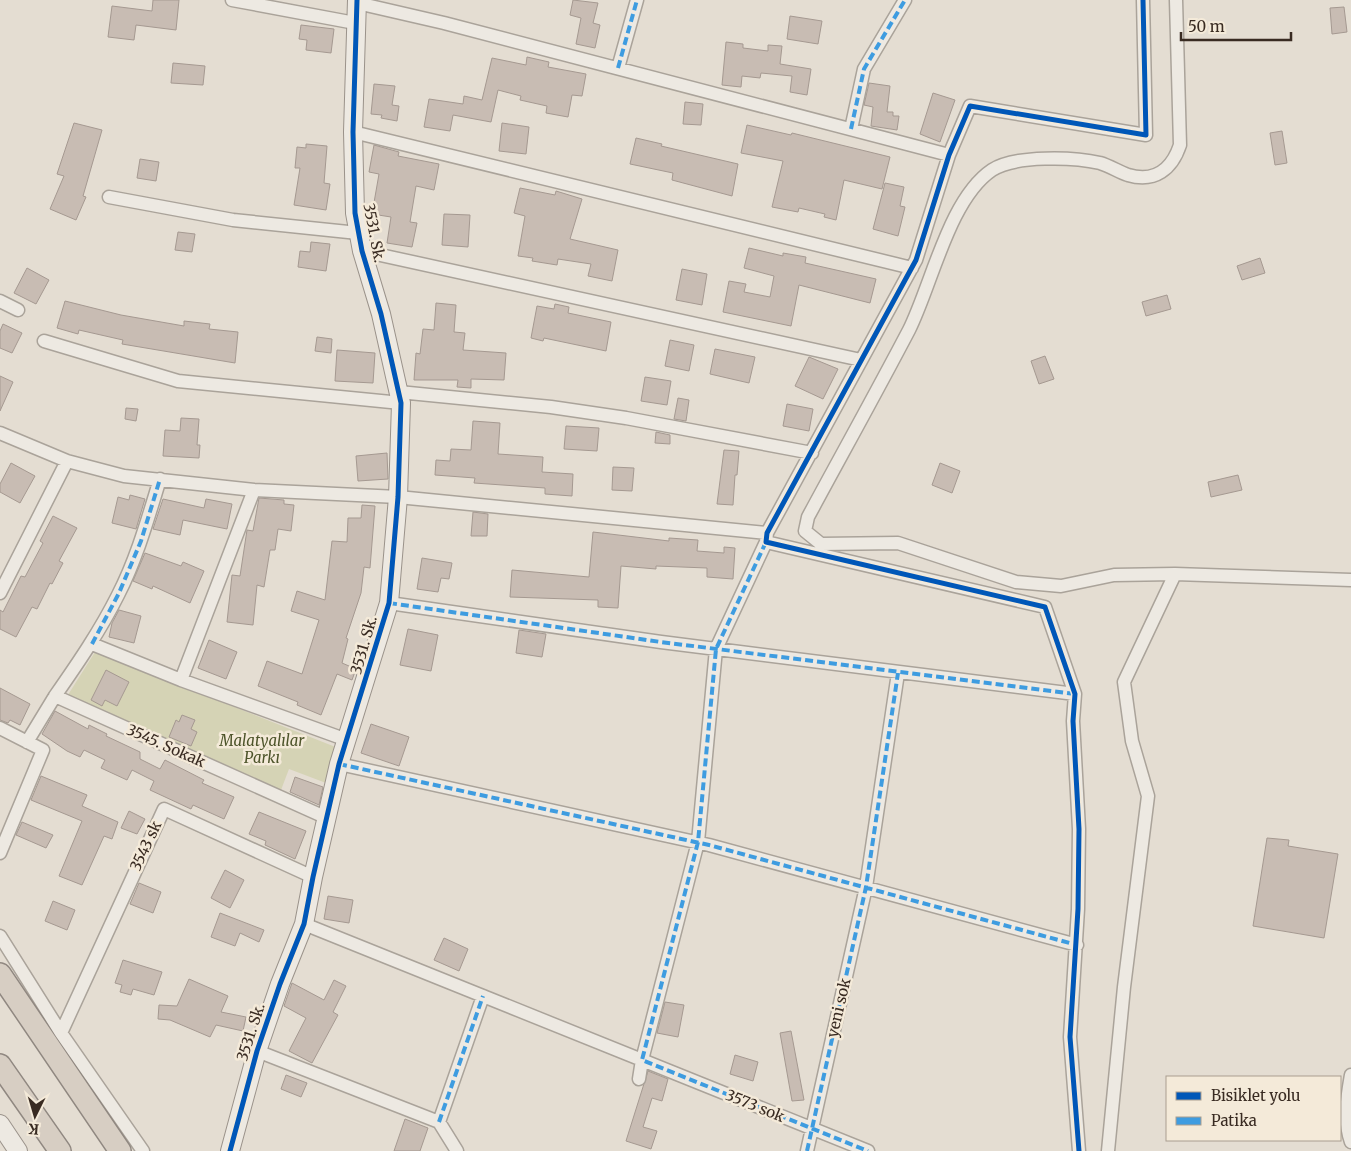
<svg xmlns="http://www.w3.org/2000/svg" width="1351" height="1151" font-family="Merriweather,serif">
<rect width="100%" height="100%" fill="#e4ddd2"/>
<path fill="#d5d3b5" d="M 95,652 L 338,748 L 326,783 L 289,769 L 281,790 L 66,698 Z"/>
<path fill="#c8bcb3" stroke="#a59991" d="M 153,0 L 179,0 L 176,30 L 136,25 L 134,40 L 108,37 L 112,6 L 152,11 Z
M 573,0 L 598,3 L 593,23 L 600,25 L 595,48 L 576,44 L 581,18 L 570,15 Z
M 1344,7 L 1347,32 L 1332,34 L 1330,8 Z
M 790,16 L 822,21 L 818,44 L 787,39 Z
M 301,25 L 334,29 L 331,53 L 306,50 L 307,40 L 299,39 Z
M 726,42 L 743,44 L 743,48 L 768,51 L 768,45 L 782,46 L 780,64 L 811,69 L 807,95 L 790,92 L 792,76 L 761,73 L 760,78 L 742,76 L 741,87 L 722,85 Z
M 527,57 L 549,62 L 548,67 L 586,74 L 582,96 L 572,95 L 568,117 L 546,113 L 547,106 L 520,100 L 521,96 L 498,90 L 491,122 L 453,115 L 450,131 L 424,127 L 429,99 L 463,104 L 464,96 L 482,100 L 492,58 L 526,65 Z
M 173,63 L 205,66 L 203,85 L 171,83 Z
M 869,83 L 890,86 L 887,112 L 893,112 L 893,116 L 899,116 L 897,130 L 871,126 L 873,107 L 864,105 Z
M 374,84 L 395,86 L 392,105 L 399,106 L 397,121 L 381,118 L 382,115 L 371,114 Z
M 933,93 L 955,100 L 940,142 L 920,134 Z
M 685,102 L 703,104 L 701,125 L 683,124 Z
M 74,123 L 102,130 L 83,196 L 86,197 L 76,220 L 50,209 L 64,176 L 57,174 Z
M 502,123 L 529,127 L 526,154 L 499,151 Z
M 747,125 L 791,135 L 792,133 L 890,157 L 882,189 L 844,180 L 836,220 L 824,217 L 825,214 L 799,208 L 798,212 L 772,207 L 783,161 L 741,153 Z
M 1282,131 L 1287,163 L 1275,165 L 1270,133 Z
M 636,138 L 662,144 L 661,146 L 738,164 L 732,196 L 672,180 L 673,173 L 630,164 Z
M 306,144 L 327,146 L 324,183 L 330,184 L 326,210 L 294,205 L 300,168 L 295,168 L 297,147 L 306,148 Z
M 374,145 L 399,152 L 398,156 L 439,164 L 434,190 L 416,186 L 410,222 L 417,223 L 412,247 L 387,243 L 391,217 L 372,214 L 379,174 L 369,172 Z
M 140,159 L 159,162 L 156,181 L 137,178 Z
M 885,183 L 904,187 L 900,206 L 905,207 L 898,236 L 873,229 Z
M 520,188 L 555,195 L 556,191 L 582,199 L 570,239 L 618,250 L 612,281 L 588,276 L 591,264 L 558,259 L 557,265 L 532,261 L 533,258 L 518,256 L 525,216 L 514,213 Z
M 444,214 L 470,215 L 468,247 L 442,245 Z
M 178,232 L 195,234 L 192,252 L 175,250 Z
M 311,242 L 330,244 L 326,271 L 298,267 L 300,251 L 310,252 Z
M 749,248 L 783,256 L 783,253 L 806,257 L 805,263 L 876,279 L 870,303 L 799,285 L 791,326 L 723,312 L 729,281 L 746,284 L 744,292 L 770,297 L 774,276 L 744,268 Z
M 1260,258 L 1265,273 L 1242,280 L 1237,266 Z
M 27,268 L 49,280 L 36,304 L 14,293 Z
M 682,269 L 707,274 L 702,305 L 676,300 Z
M 1167,295 L 1171,309 L 1146,316 L 1142,302 Z
M 65,301 L 121,315 L 184,326 L 184,321 L 210,324 L 209,329 L 238,332 L 235,363 L 122,344 L 123,340 L 79,330 L 78,334 L 57,328 Z
M 436,303 L 456,305 L 454,332 L 465,333 L 463,350 L 506,353 L 504,380 L 471,379 L 471,388 L 457,387 L 458,380 L 414,380 L 416,353 L 420,354 L 423,329 L 434,330 Z
M 555,304 L 569,307 L 568,313 L 611,322 L 606,351 L 544,338 L 543,341 L 531,338 L 537,306 L 554,309 Z
M 3,324 L 22,333 L 12,353 L 0,348 L 0,331 Z
M 317,337 L 332,339 L 331,353 L 315,351 Z
M 670,340 L 694,345 L 689,371 L 665,366 Z
M 715,349 L 755,357 L 749,383 L 710,374 Z
M 337,350 L 375,353 L 373,383 L 335,381 Z
M 1045,356 L 1054,379 L 1039,384 L 1031,361 Z
M 809,357 L 838,369 L 823,399 L 795,386 Z
M 0,376 L 13,382 L 0,411 Z
M 645,377 L 671,381 L 667,405 L 641,401 Z
M 678,398 L 689,400 L 686,421 L 674,419 Z
M 787,404 L 813,409 L 809,431 L 783,426 Z
M 126,408 L 138,409 L 136,421 L 125,419 Z
M 181,418 L 199,419 L 197,445 L 200,445 L 199,458 L 163,456 L 165,430 L 180,431 Z
M 473,421 L 500,423 L 498,454 L 543,457 L 542,472 L 573,474 L 572,496 L 545,494 L 545,488 L 474,483 L 475,478 L 435,475 L 436,460 L 450,461 L 451,449 L 471,450 Z
M 566,426 L 599,428 L 597,451 L 564,449 Z
M 656,432 L 670,435 L 670,444 L 655,443 Z
M 724,450 L 739,451 L 737,475 L 735,475 L 733,505 L 717,504 Z
M 387,453 L 388,479 L 358,481 L 356,456 Z
M 11,463 L 35,476 L 20,503 L 0,492 L 0,484 Z
M 940,463 L 960,471 L 952,493 L 932,485 Z
M 613,467 L 634,468 L 632,491 L 612,490 Z
M 1238,475 L 1242,490 L 1211,497 L 1208,482 Z
M 130,495 L 145,499 L 136,529 L 112,523 L 118,497 L 129,500 Z
M 259,498 L 284,500 L 284,504 L 294,505 L 291,531 L 278,529 L 275,550 L 270,550 L 264,587 L 257,585 L 253,625 L 227,622 L 232,575 L 240,576 L 247,530 L 253,531 Z
M 163,499 L 204,508 L 206,499 L 232,504 L 227,529 L 183,520 L 180,535 L 153,529 Z
M 362,505 L 375,506 L 370,568 L 364,567 L 361,593 L 346,638 L 348,639 L 342,663 L 356,669 L 352,680 L 337,674 L 321,715 L 297,705 L 298,702 L 258,686 L 267,661 L 302,674 L 319,620 L 291,611 L 297,591 L 325,600 L 332,541 L 347,542 L 348,518 L 361,518 Z
M 473,512 L 488,514 L 487,536 L 471,536 Z
M 53,516 L 77,528 L 59,561 L 63,563 L 52,584 L 50,583 L 37,609 L 32,607 L 16,637 L 0,629 L 0,610 L 3,612 L 21,576 L 25,577 L 43,543 L 40,541 Z
M 593,532 L 669,541 L 669,538 L 698,540 L 697,551 L 724,553 L 724,547 L 735,548 L 733,579 L 707,577 L 707,568 L 656,566 L 656,569 L 621,566 L 618,608 L 598,607 L 598,600 L 510,597 L 512,570 L 589,577 Z
M 145,553 L 181,566 L 183,562 L 204,571 L 190,603 L 153,586 L 152,589 L 133,581 Z
M 422,558 L 452,563 L 449,579 L 441,578 L 438,592 L 417,589 Z
M 119,610 L 141,616 L 134,643 L 109,637 L 112,623 Z
M 408,629 L 438,635 L 431,671 L 400,665 Z
M 519,630 L 546,634 L 542,657 L 516,653 Z
M 209,640 L 237,652 L 226,679 L 198,668 Z
M 106,670 L 129,682 L 117,706 L 105,700 L 102,706 L 91,700 Z
M 0,688 L 30,704 L 20,725 L 10,720 L 8,723 L 0,720 Z
M 55,711 L 88,729 L 89,725 L 107,734 L 106,736 L 140,752 L 140,759 L 160,769 L 165,760 L 204,780 L 202,783 L 234,797 L 224,819 L 193,805 L 191,809 L 150,790 L 154,781 L 132,770 L 127,780 L 101,768 L 105,760 L 84,750 L 80,757 L 67,751 L 42,734 Z
M 182,715 L 195,720 L 191,729 L 197,732 L 191,746 L 169,737 L 176,720 L 179,722 Z
M 371,724 L 409,737 L 399,766 L 361,753 Z
M 41,776 L 87,795 L 82,806 L 118,822 L 112,839 L 104,836 L 82,885 L 59,876 L 82,821 L 31,800 Z
M 295,777 L 323,787 L 319,805 L 290,792 Z
M 129,811 L 145,819 L 137,834 L 121,828 Z
M 259,812 L 306,831 L 295,859 L 265,845 L 266,841 L 249,834 Z
M 22,822 L 53,835 L 46,848 L 16,835 Z
M 1267,838 L 1289,840 L 1288,846 L 1338,854 L 1324,938 L 1253,926 Z
M 225,870 L 244,880 L 230,908 L 211,898 Z
M 139,883 L 161,892 L 153,913 L 130,904 Z
M 328,896 L 353,900 L 349,923 L 324,919 Z
M 53,901 L 75,910 L 67,930 L 45,921 Z
M 220,913 L 264,930 L 259,942 L 240,933 L 235,946 L 211,937 Z
M 444,938 L 468,949 L 459,971 L 434,960 Z
M 123,960 L 162,972 L 154,995 L 133,989 L 131,995 L 120,992 L 122,985 L 115,983 Z
M 189,979 L 228,996 L 221,1012 L 246,1017 L 243,1031 L 216,1025 L 210,1037 L 170,1020 L 158,1019 L 159,1005 L 177,1006 Z
M 334,980 L 346,986 L 333,1012 L 338,1015 L 312,1063 L 289,1051 L 306,1018 L 284,1006 L 292,983 L 324,1000 Z
M 665,1002 L 684,1005 L 678,1037 L 657,1033 Z
M 791,1031 L 804,1100 L 792,1101 L 780,1033 Z
M 735,1055 L 758,1062 L 753,1081 L 730,1074 Z
M 648,1071 L 668,1079 L 662,1101 L 652,1098 L 643,1127 L 657,1131 L 651,1149 L 626,1141 Z
M 286,1075 L 307,1083 L 301,1097 L 281,1089 Z
M 405,1119 L 428,1128 L 420,1151 L 394,1151 Z"/>
<g fill="none" stroke-linecap="round" stroke-linejoin="round">
<defs>
<path id="street" d="M 232,0 L 355,23
M 1176,0 L 1180,145 C 1172,169 1155,183 1128,175 C 1119,172 1110,166 1100,163 C 1074,157 1015,155 992,170 C 949,199 932,284 909,330 C 876,393 842,454 808,517 L 805,531 L 821,544 L 898,543 L 1016,582 L 1061,586 L 1114,575 L 1175,574 L 1351,580
M 357,3 L 444,23 L 949,155
M 618,68 L 637,0
M 851,129 L 864,69 L 905,0
M 353,132 L 912,268
M 109,197 L 233,220 L 358,233
M 362,251 L 861,360
M 0,301 L 18,310
M 44,341 L 178,381 L 401,403
M 399,392 L 551,407 L 626,418 L 812,453
M 0,433 L 67,461 L 124,476 L 254,490 L 398,497 L 767,533
M 766,542 L 716,649 L 698,842 L 642,1060 L 868,1151
M 0,593 L 67,461
M 389,603 L 661,642 L 1075,694
M 92,644 L 181,680 L 347,740
M 181,680 L 254,490
M 55,696 C 78,663 100,631 118,595 C 137,558 148,518 160,479
M 0,728 L 43,750 L 0,853
M 27,742 L 55,696 L 327,818
M 339,764 L 709,845 L 1077,945
M 304,924 L 642,1060 L 639,1079
M 0,936 L 61,1033 L 143,1151
M 61,1033 L 164,809 L 313,877
M 257,1051 L 439,1122 L 457,1151
M 1351,1075 C 1347,1098 1343,1119 1351,1142
M 439,1122 L 483,996
M 807,1151 L 866,887 L 898,673
M 1079,1151 L 1070,1037 L 1078,909 L 1079,829 L 1073,721 L 1075,694 L 1045,607 L 766,542 L 767,533 L 916,260 L 949,155 L 970,106 L 1146,135 L 1143,0
M 1108,1151 L 1124,987 L 1148,796 L 1132,741 L 1124,682 L 1175,574"/>
<path id="secondary" d="M 0,1124 L 18,1151
M 230,1151 L 257,1051 L 280,984 L 304,924 L 313,877 L 339,764 L 389,603 L 398,497 L 401,403 L 381,314 L 362,251 L 355,213 L 353,132 L 357,0"/>
<path id="highway" d="M 0,974 L 120,1151
M 0,1065 L 60,1151"/>
</defs>
<use href="#street" stroke="#aaa39a" stroke-width="15"/>
<use href="#secondary" stroke="#9a928a" stroke-width="20"/>
<use href="#highway" stroke="#908881" stroke-width="24"/>
<use href="#street" stroke="#ede9e2" stroke-width="12"/>
<use href="#secondary" stroke="#ede9e2" stroke-width="18"/>
<use href="#highway" stroke="#d7cec3" stroke-width="21"/>
<path stroke="#3e9ce0" stroke-width="4" stroke-dasharray="8 4" stroke-linecap="butt" d="M 618,68 L 637,0
M 851,129 L 864,69 L 905,0
M 766,542 L 716,649 L 698,842 L 642,1060 L 868,1151
M 389,603 L 661,642 L 1075,694
M 92,644 L 119,593 L 141,541 L 160,479
M 339,764 L 709,845 L 1077,945
M 439,1122 L 483,996
M 807,1151 L 866,887 L 898,673"/>
<defs>
<path id="cycleway" d="M 230,1151 L 257,1051 L 280,984 L 304,924 L 313,877 L 339,764 L 389,603 L 398,497 L 401,403 L 381,314 L 362,251 L 355,213 L 353,132 L 357,0
M 1079,1151 L 1070,1037 L 1078,909 L 1079,829 L 1073,721 L 1075,694 L 1045,607 L 766,542 L 767,533 L 916,260 L 949,155 L 970,106 L 1146,135 L 1143,0"/>
</defs>
<use href="#cycleway" stroke="#f4ead9" stroke-width="8"/>
<use href="#cycleway" stroke="#0057b8" stroke-width="5"/>
</g>
<g text-anchor="middle" stroke-width="5" stroke-linejoin="round" paint-order="stroke">
<g font-size="15" fill="#392b22" stroke="#f4ead9">
<text transform="translate(374 233) rotate(79)" y="5">3531. Sk.</text>
<text transform="translate(364 645) rotate(-74)" y="5">3531. Sk.</text>
<text transform="translate(166 746) rotate(24)" y="5">3545. Sokak</text>
<text transform="translate(146 846) rotate(-65)" y="5">3543 sk</text>
<text transform="translate(839 1008) rotate(-77)" y="5">yeni sok</text>
<text transform="translate(251 1032) rotate(-72)" y="5">3531. Sk.</text>
<text transform="translate(755 1106) rotate(22)" y="5">3573 sok</text>
</g>
<g font-size="15" font-style="italic" fill="#4d542a" stroke="#f4ead9">
<text x="262" y="746">Malatyalılar<tspan x="262" dy="17">Parkı</tspan></text>
</g>
</g>
<rect x="1166" y="1076" width="175" height="65" fill="#f4ead9" stroke="#a99e90"/>
<rect x="1176" y="1092" width="25" height="8" fill="#0057b8" stroke="#a99e90"/>
<text x="1211" y="1101" font-size="15" fill="#392b22">Bisiklet yolu</text>
<rect x="1176" y="1117" width="25" height="8" fill="#3e9ce0" stroke="#a99e90"/>
<text x="1211" y="1126" font-size="15" fill="#392b22">Patika</text>
<g transform="translate(35 1116) rotate(185)" stroke="#f4ead9" stroke-width="4" paint-order="stroke">
<path d="M0-4L9 19L0 12L-9 19Z" fill="#392b22"/>
<text y="-8" font-size="14" font-weight="bold" text-anchor="middle" fill="#392b22">K</text>
</g>
<path d="M1181 32v8h110v-8" fill="none" stroke="#392b22" stroke-width="2.5"/>
<text x="1188" y="32" font-size="15" fill="#392b22" stroke="#f4ead9" stroke-width="4" paint-order="stroke">50 m</text>
</svg>
